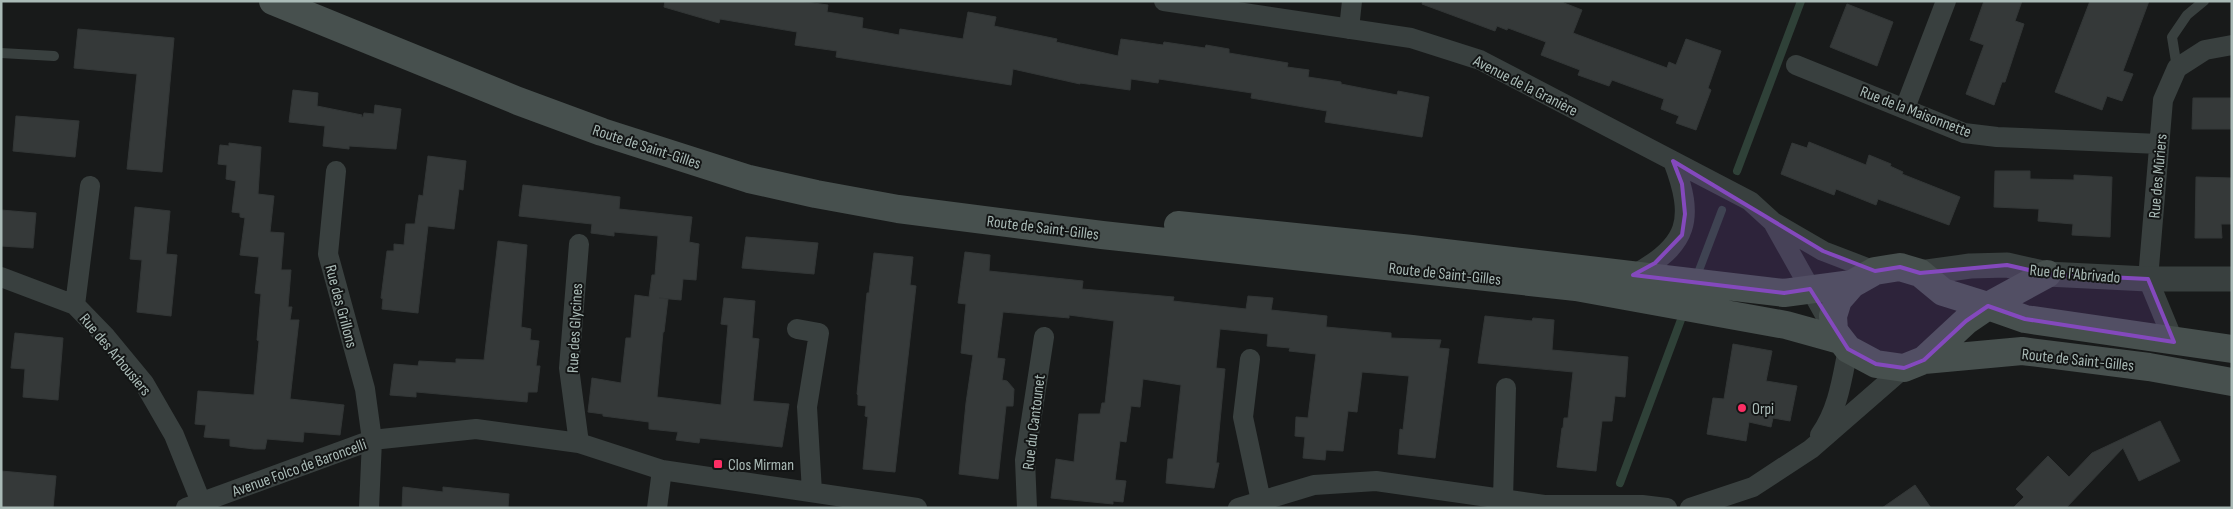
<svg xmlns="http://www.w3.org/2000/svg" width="2233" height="509" font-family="'Sofia Sans Condensed',sans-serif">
<rect width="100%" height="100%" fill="#181a1a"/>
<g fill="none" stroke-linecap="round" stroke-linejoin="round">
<path stroke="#2f4138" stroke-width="8" d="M 1737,171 L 1801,1
M 1698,273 L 1722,210
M 1620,483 L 1682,317"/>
</g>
<path fill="#353939" stroke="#323636" d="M 665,1 L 798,1 L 828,5 L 827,12 L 863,18 L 862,28 L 899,35 L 900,29 L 963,39 L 968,12 L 996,17 L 994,26 L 1057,39 L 1056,42 L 1118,56 L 1121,39 L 1163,45 L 1164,42 L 1205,48 L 1206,45 L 1229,49 L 1229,53 L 1288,63 L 1287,67 L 1309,70 L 1308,77 L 1341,82 L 1341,84 L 1397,95 L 1398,91 L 1429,97 L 1422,137 L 1325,122 L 1327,111 L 1251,98 L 1252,93 L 1159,79 L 1158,83 L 1131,79 L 1130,90 L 1080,83 L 1080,84 L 1013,69 L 1011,85 L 836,57 L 837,51 L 795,45 L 797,32 L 720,19 L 719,23 L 664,7 Z
M 1423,1 L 1559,1 L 1582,10 L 1573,33 L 1667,68 L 1669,62 L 1676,65 L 1686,39 L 1721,51 L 1708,88 L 1711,90 L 1696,130 L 1676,123 L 1679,116 L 1661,109 L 1664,99 L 1612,80 L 1609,86 L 1578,75 L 1580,70 L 1541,55 L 1546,42 L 1508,28 L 1507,30 L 1497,26 L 1495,31 L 1422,4 Z
M 1984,1 L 2022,1 L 2015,21 L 2024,24 L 2005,82 L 2002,82 L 1994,105 L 1966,94 L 1984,45 L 1970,40 Z
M 2090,1 L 2149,1 L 2123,71 L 2133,74 L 2122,101 L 2107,96 L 2102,110 L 2055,92 Z
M 1847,4 L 1893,22 L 1877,66 L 1830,47 Z
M 78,29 L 174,38 L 162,172 L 127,169 L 137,74 L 74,68 Z
M 293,90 L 318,93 L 317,106 L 362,115 L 361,117 L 363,117 L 364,113 L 374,114 L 375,105 L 401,109 L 396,149 L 349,146 L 349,149 L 323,146 L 325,126 L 289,122 Z
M 2193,98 L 2232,98 L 2232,129 L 2192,129 Z
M 16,116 L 79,121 L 75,157 L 13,151 Z
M 1809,142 L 1866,165 L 1869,155 L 1891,164 L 1890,166 L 1903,172 L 1902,174 L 1960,197 L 1949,225 L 1878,199 L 1876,205 L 1836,189 L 1834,195 L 1781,174 L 1792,143 L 1807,148 Z
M 229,143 L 261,147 L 258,194 L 274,196 L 270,232 L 284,233 L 281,270 L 291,270 L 288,307 L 292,307 L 290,320 L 299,320 L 290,399 L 344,405 L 340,435 L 304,432 L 303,442 L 267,439 L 265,449 L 254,449 L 230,446 L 230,439 L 204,437 L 206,425 L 195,424 L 198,391 L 254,395 L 259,341 L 257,340 L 261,294 L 255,293 L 259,257 L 240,255 L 245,218 L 240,217 L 240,213 L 232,212 L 236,181 L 226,179 L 227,165 L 218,164 L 220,145 L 229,146 Z
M 428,156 L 466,161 L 463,190 L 459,189 L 454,229 L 428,226 L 418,313 L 382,309 L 383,299 L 381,298 L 387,251 L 394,251 L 394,244 L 404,245 L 406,224 L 415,224 L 419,195 L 423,196 Z
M 1995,171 L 2030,171 L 2030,179 L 2074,180 L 2074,175 L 2112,177 L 2110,237 L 2072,235 L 2073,224 L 2038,221 L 2039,209 L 1994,207 Z
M 2196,177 L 2232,178 L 2232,224 L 2221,224 L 2222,238 L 2195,238 Z
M 523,185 L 620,197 L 619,209 L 692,217 L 689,242 L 699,244 L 696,280 L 683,279 L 681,300 L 659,298 L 668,299 L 664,332 L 663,332 L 657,397 L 721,405 L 728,325 L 721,324 L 724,298 L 755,301 L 752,338 L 759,339 L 753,401 L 789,404 L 782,447 L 700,438 L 699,443 L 676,440 L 678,432 L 649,429 L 649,422 L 603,416 L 603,414 L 588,412 L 592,378 L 621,383 L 626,338 L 631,338 L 635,295 L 649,297 L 652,275 L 655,275 L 658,236 L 614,232 L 614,236 L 591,233 L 592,224 L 519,216 Z
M 135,207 L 170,211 L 166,254 L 177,255 L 171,316 L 137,312 L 142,260 L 130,259 Z
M 1,210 L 36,213 L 33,248 L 1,246 Z
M 746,237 L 818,243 L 814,274 L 742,268 Z
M 498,241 L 527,245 L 521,327 L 531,329 L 530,340 L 539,341 L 536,366 L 540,366 L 537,392 L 528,392 L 527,402 L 416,392 L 416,397 L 390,395 L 394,364 L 418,366 L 419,361 L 456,363 L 456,359 L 484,360 Z
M 965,252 L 990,255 L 989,271 L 1083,281 L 1082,289 L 1174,297 L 1173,301 L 1246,309 L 1248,296 L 1273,298 L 1271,310 L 1327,316 L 1326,327 L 1391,333 L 1391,338 L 1441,340 L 1439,348 L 1449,349 L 1435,458 L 1398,454 L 1400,429 L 1403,430 L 1409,376 L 1362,372 L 1357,412 L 1348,411 L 1343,451 L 1326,450 L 1325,460 L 1303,458 L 1305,437 L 1295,436 L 1296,417 L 1308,418 L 1316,354 L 1289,351 L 1290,348 L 1267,346 L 1268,334 L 1220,329 L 1216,368 L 1225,369 L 1216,463 L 1219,463 L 1214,488 L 1166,483 L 1168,459 L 1173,459 L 1181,385 L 1143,379 L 1140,407 L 1131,406 L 1126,442 L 1120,441 L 1115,480 L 1126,481 L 1123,502 L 1113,501 L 1113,504 L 1051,498 L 1056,459 L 1074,462 L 1079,414 L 1100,414 L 1102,403 L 1105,403 L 1114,321 L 1069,315 L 1069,318 L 1003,312 L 997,358 L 1005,359 L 1002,380 L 1007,381 L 1014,389 L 1013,406 L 1006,406 L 998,479 L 959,474 L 966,403 L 973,355 L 961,353 L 966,304 L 958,303 Z
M 874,253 L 913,257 L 910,285 L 916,286 L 895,472 L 863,469 L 868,417 L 865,416 L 866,406 L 858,405 L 858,395 L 857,394 L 867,293 L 869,293 Z
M 1485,316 L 1532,321 L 1533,318 L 1554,320 L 1552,350 L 1628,357 L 1625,397 L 1615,396 L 1612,421 L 1602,421 L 1596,471 L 1557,467 L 1562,428 L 1563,428 L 1564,418 L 1568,418 L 1573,372 L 1478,363 Z
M 15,333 L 63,338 L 58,400 L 23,397 L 25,369 L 11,368 Z
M 1733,344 L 1772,351 L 1766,381 L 1797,386 L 1790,421 L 1773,418 L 1771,427 L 1749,422 L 1746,441 L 1707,434 L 1713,398 L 1724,399 Z
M 2160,421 L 2180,461 L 2139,481 L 2123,448 L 2066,508 L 2013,508 L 2024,497 L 2016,489 L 2048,456 L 2069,477 L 2092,453 Z
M 1,471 L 56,476 L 53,508 L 1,508 Z
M 1915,485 L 1931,508 L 1882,508 Z
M 403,487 L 443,492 L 443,487 L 509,494 L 508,508 L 402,508 Z"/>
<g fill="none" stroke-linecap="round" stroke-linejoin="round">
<path stroke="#39403f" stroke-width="10" d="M 1,53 L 54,56
M 2177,68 L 2172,37 L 2187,15 L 2204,1"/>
<path stroke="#39403f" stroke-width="20" d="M 1164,1 L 1411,38 L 1480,60 L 1750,201 L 1773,222 L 1823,251 L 1875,271
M 1349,29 L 1352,1
M 1796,65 L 1964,133 L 1997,137 L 2159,144
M 1905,108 L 1946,1
M 336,171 L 328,254 L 365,389 L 372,440 L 369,508
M 1774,224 L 1834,331
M 1633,275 C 1689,245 1695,219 1673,161
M 1,277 L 75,305 L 106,337 L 144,383 L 174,435 L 201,502
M 75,305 L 90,186
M 797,329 L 819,333 L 807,407 L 812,492
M 2174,342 L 2148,279 L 2163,100 L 2177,68 L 2205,50 L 2232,45
M 1250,359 L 1243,417 L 1261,501
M 1820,435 C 1838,410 1842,379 1848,349
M 579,443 L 569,368 L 579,244
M 186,508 L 372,440 L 476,429 L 579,443 L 662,470 L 917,508
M 657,508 L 662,470
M 1027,508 L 1025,460 L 1044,337
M 1238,508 L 1314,485 L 1376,481 L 1544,505 L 1642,505 L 1667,508
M 1499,508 L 1503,499 L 1506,388
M 1690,508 L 1753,487 L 1811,449 L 1904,368"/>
<path stroke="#39403f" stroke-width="25" d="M 1920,273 L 1970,266 L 2007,265 L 2047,274 L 2148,279 L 2232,279"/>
<path stroke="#47504e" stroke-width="28" d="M 273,1 L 518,101 L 602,132 L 749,179 L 816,194 L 898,209 L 1102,235 L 1576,287 L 1786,325 L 1840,340
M 1178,225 L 1412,249 L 1784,293 L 1852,284
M 2047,274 L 1988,306 L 1966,321 L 1924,360 L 1904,368 L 1876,364 L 1848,349 L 1834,331 L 1833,316 L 1838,300 L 1852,284 L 1875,271 L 1900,267 L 1920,273 L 1943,292 L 1988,306 L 2025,319 L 2232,349
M 1924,360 L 2022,351 L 2149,367 L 2232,382"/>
</g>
<path fill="#8449bd" fill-opacity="0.2" stroke="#8449bd" stroke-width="4" stroke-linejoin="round" d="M 1673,161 L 1823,251 L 1875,271 L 1900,267 L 1920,273 L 2007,265 L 2047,274 L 2148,279 L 2174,342 L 2025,319 L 1988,306 L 1966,321 L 1924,360 L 1904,368 L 1876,364 L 1848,349 L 1810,289 L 1784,293 L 1633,275 L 1655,263 L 1682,235 L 1685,214 L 1682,184 Z"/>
<g fill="#fc2e64" stroke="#131515" stroke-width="2">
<circle cx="1742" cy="408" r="5"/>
<rect x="713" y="459" width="10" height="10" rx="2.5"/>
</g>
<g text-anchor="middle" stroke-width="4" stroke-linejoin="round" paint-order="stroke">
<g font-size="16" fill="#aabbb7" stroke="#131515">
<text transform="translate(1526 85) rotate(27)" y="6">Avenue de la Granière</text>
<text transform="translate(1916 111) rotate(21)" y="6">Rue de la Maisonnette</text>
<text transform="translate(647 146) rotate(18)" y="6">Route de Saint-Gilles</text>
<text transform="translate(2157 176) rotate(-85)" y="6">Rue des Mûriers</text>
<text transform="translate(1043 227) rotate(7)" y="6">Route de Saint-Gilles</text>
<text transform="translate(1445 273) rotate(6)" y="6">Route de Saint-Gilles</text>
<text transform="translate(2075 273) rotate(5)" y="6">Rue de l'Abrivado</text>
<text transform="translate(342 306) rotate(75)" y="6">Rue des Grillons</text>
<text transform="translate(574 328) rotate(-87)" y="6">Rue des Glycines</text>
<text transform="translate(116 354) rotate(50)" y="6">Rue des Arbousiers</text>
<text transform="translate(2078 359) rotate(6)" y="6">Route de Saint-Gilles</text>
<text transform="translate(1033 422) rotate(-83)" y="6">Rue du Cantounet</text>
<text transform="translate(299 467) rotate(-20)" y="6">Avenue Folco de Baroncelli</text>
</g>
<g font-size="16" fill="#aabbb7" stroke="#131515" text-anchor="start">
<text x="1752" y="414">Orpi</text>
<text x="728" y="470">Clos Mirman</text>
</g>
</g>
<rect width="2233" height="509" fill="none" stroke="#aabbb7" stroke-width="5"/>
</svg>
